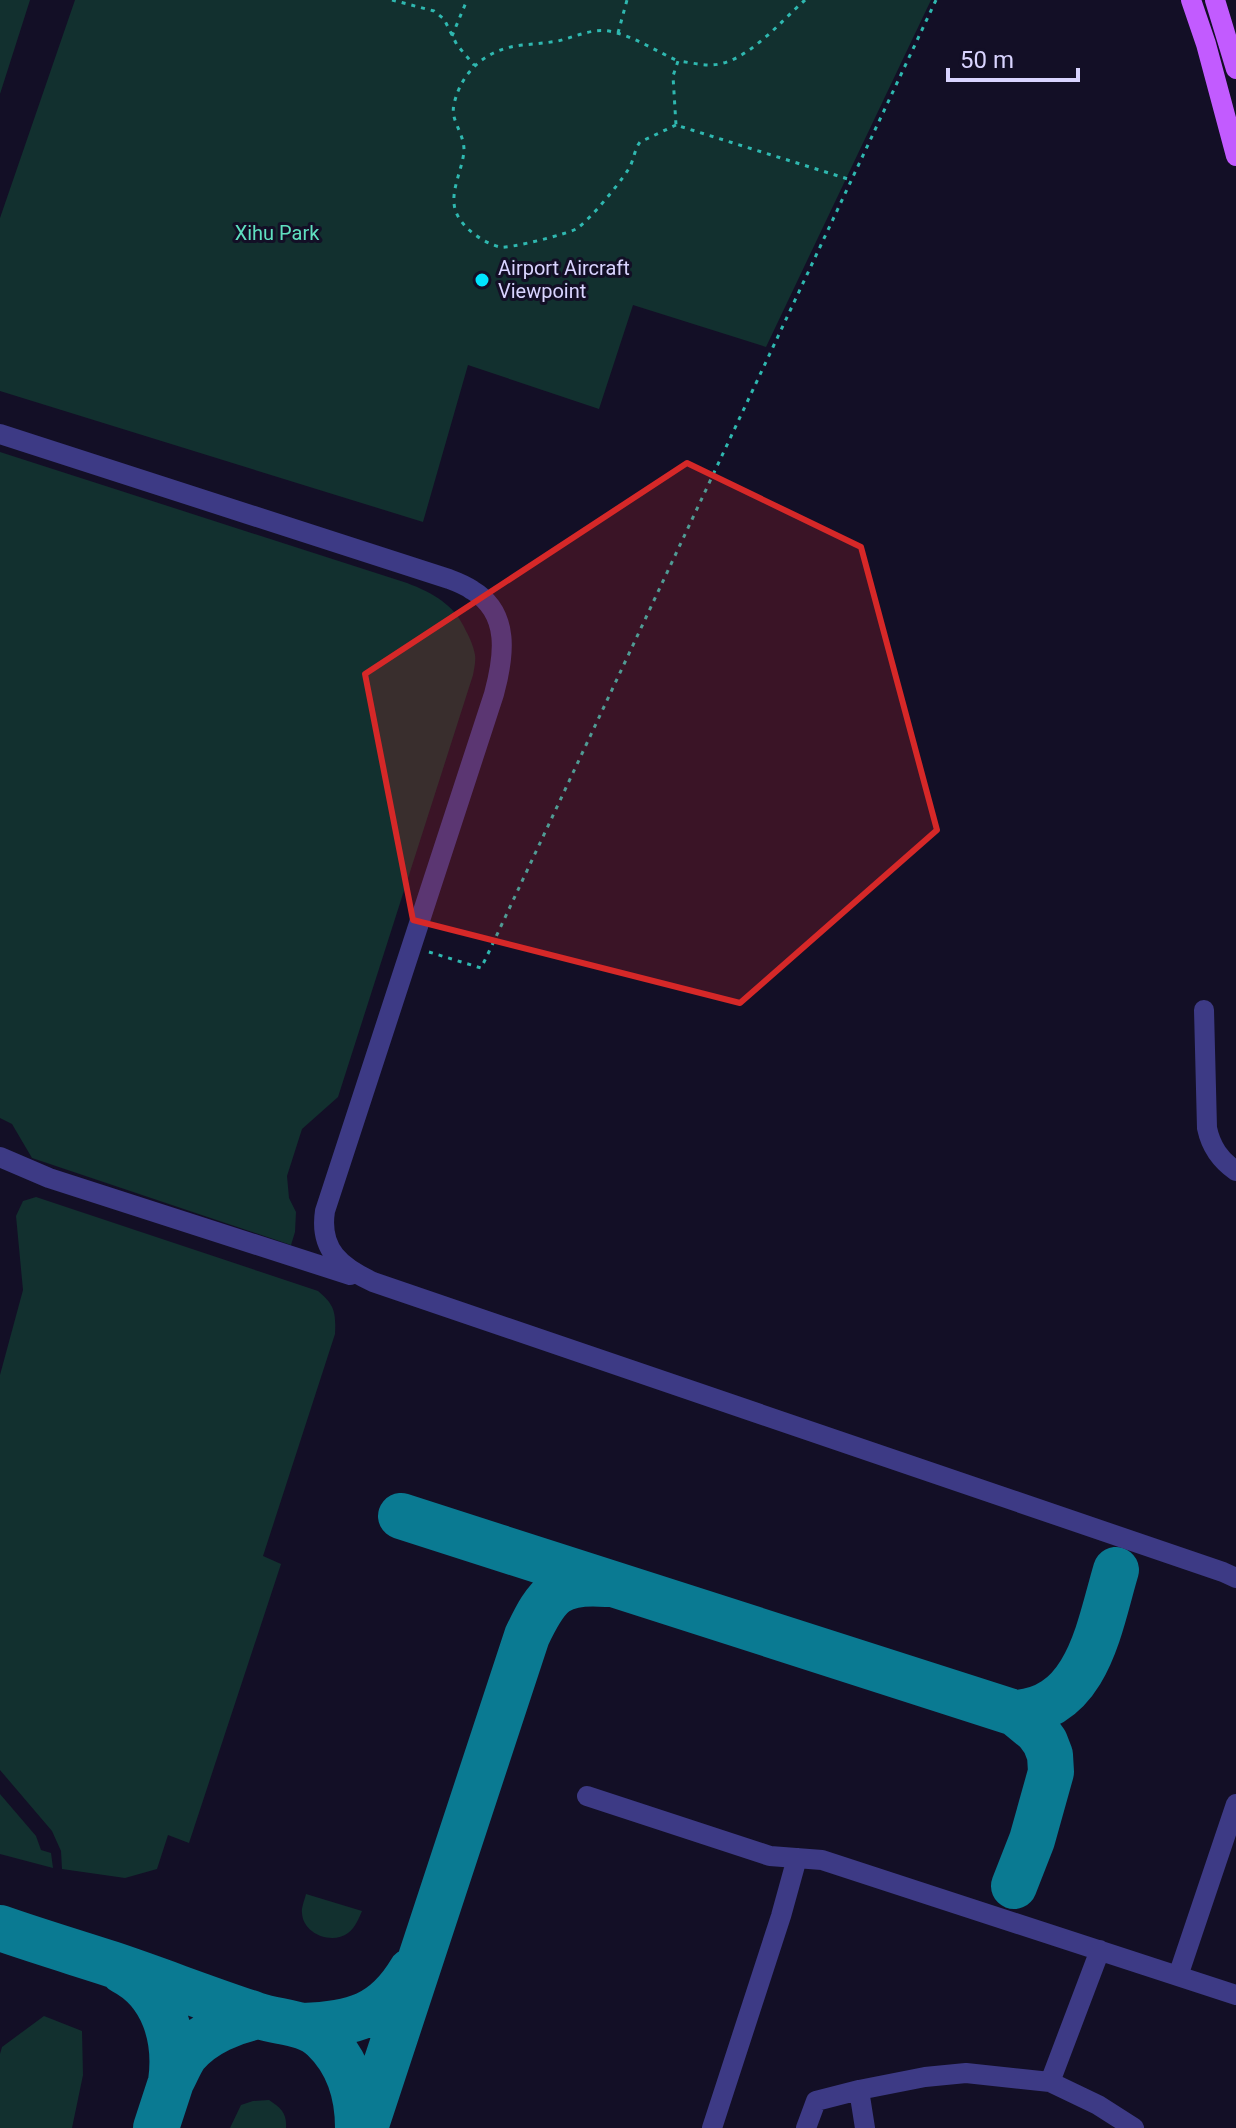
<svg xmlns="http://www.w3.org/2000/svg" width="1236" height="2128" font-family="Roboto,sans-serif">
<rect width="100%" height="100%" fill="#130f26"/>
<path fill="#12302f" d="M 0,0 L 30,0 L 0,94 Z
M 75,0 L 931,0 L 766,347 L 633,305 L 599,409 L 468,365 L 423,522 L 0,391 L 0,218 Z
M 0,452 L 407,583 C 433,593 455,605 466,631 C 470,638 474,648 475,655 C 476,661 474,669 473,675 L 338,1097 L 302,1129 L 287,1176 L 289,1198 L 296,1212 L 295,1232 L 291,1245 L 32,1158 L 12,1124 L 0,1118 Z
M 36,1197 L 318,1291 C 335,1305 336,1313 335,1334 L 263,1556 L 281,1564 L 189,1843 L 168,1835 L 157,1869 L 125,1878 L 62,1869 L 61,1851 L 52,1831 L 0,1770 L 0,1375 L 23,1290 L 16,1216 L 23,1201 Z
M 0,1794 L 36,1836 L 41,1850 L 51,1853 L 53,1868 L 0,1854 Z
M 306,1894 L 362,1911 C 359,1918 355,1928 348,1933 C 332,1945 303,1934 302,1913 C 301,1908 305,1899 306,1894 Z
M 44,2016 L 82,2031 L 83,2075 L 72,2128 L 0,2128 L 0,2054 L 2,2047 Z
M 269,2100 C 281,2108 287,2113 286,2128 L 230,2128 L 241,2105 L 253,2101 Z"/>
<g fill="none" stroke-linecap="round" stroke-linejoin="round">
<path stroke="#0a7a92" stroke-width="46" d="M 401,1516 L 1015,1713 L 1037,1731 L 1045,1742 L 1050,1755 L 1051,1772 L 1032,1840 L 1014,1886
M 1015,1713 C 1088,1709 1099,1627 1116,1570
M 0,1928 C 37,1941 74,1952 111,1964 C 159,1980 207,1999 256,2015 C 278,2023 306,2021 324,2039 C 348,2062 358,2095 358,2128
M 123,1971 C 164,1992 177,2039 171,2082 C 176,2073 180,2062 186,2054 C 204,2033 233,2021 259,2016
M 303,2026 C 353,2024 384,2016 411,1971
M 156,2128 L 171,2082
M 365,2128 L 527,1636 C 547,1594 557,1580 607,1584"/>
<path stroke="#2fb8b0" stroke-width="3" stroke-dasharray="4 6" stroke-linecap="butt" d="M 392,0 L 434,11 L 444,19 L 457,45 L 474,65
M 805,0 C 780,22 745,65 710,65 C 699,65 688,62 678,61 L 673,76 L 676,125 L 851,180
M 618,33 L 627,0
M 452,36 L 467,0
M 676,125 L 640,142 C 634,150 634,161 628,170 C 619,184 590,220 576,229 C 567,234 509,249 500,247 C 483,243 460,227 455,209 C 450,190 463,169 464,150 C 464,132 450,121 454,104 C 462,70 487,49 522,45 C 534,44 546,43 558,41 C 578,36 596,26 617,33 C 638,39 658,52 678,61
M 429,952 L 481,968 L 486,958 L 936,0"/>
<path stroke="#3d3a85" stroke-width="20" d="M 0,434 L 449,579 C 457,582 465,585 472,590 C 511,613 504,657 494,694 L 325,1211 C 319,1250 341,1267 373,1282 L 1223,1572 L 1236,1578
M 1204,1010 L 1207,1128 C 1211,1147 1220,1160 1236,1171
M 0,1157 L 49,1178 L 350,1275
M 587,1796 L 770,1856 L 822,1860 L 1236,1995
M 1178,1976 L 1236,1804
M 1050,2082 L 1100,1950
M 859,2090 L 865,2128
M 712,2128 L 781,1916 L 797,1858
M 806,2128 L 816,2101 L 859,2090 L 925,2077 L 966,2073 L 1050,2082 L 1098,2105 L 1134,2128"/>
<path stroke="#c25bff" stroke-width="20" d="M 1191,0 L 1206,44 L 1236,156
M 1215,0 L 1236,69"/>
</g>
<path fill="#d62828" fill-opacity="0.2" stroke="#d62828" stroke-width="6" stroke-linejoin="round" d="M 687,463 L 861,547 L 937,830 L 740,1003 L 413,920 L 365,674 Z"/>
<circle fill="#00e5ff" stroke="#130f26" stroke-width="3" cx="482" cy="280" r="8"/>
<g text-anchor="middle" stroke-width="6" stroke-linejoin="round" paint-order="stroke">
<g font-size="20" fill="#5fe0c0" stroke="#130f26">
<text x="277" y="240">Xihu Park</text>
</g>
<g font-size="20" fill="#d9d4ff" stroke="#130f26" text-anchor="start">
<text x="498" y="275">Airport Aircraft<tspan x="498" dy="23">Viewpoint</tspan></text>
</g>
</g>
<path d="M948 68v12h130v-12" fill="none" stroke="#d9d4ff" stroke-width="4"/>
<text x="960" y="68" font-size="24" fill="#d9d4ff" stroke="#130f26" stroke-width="6" paint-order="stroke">50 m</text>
</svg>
